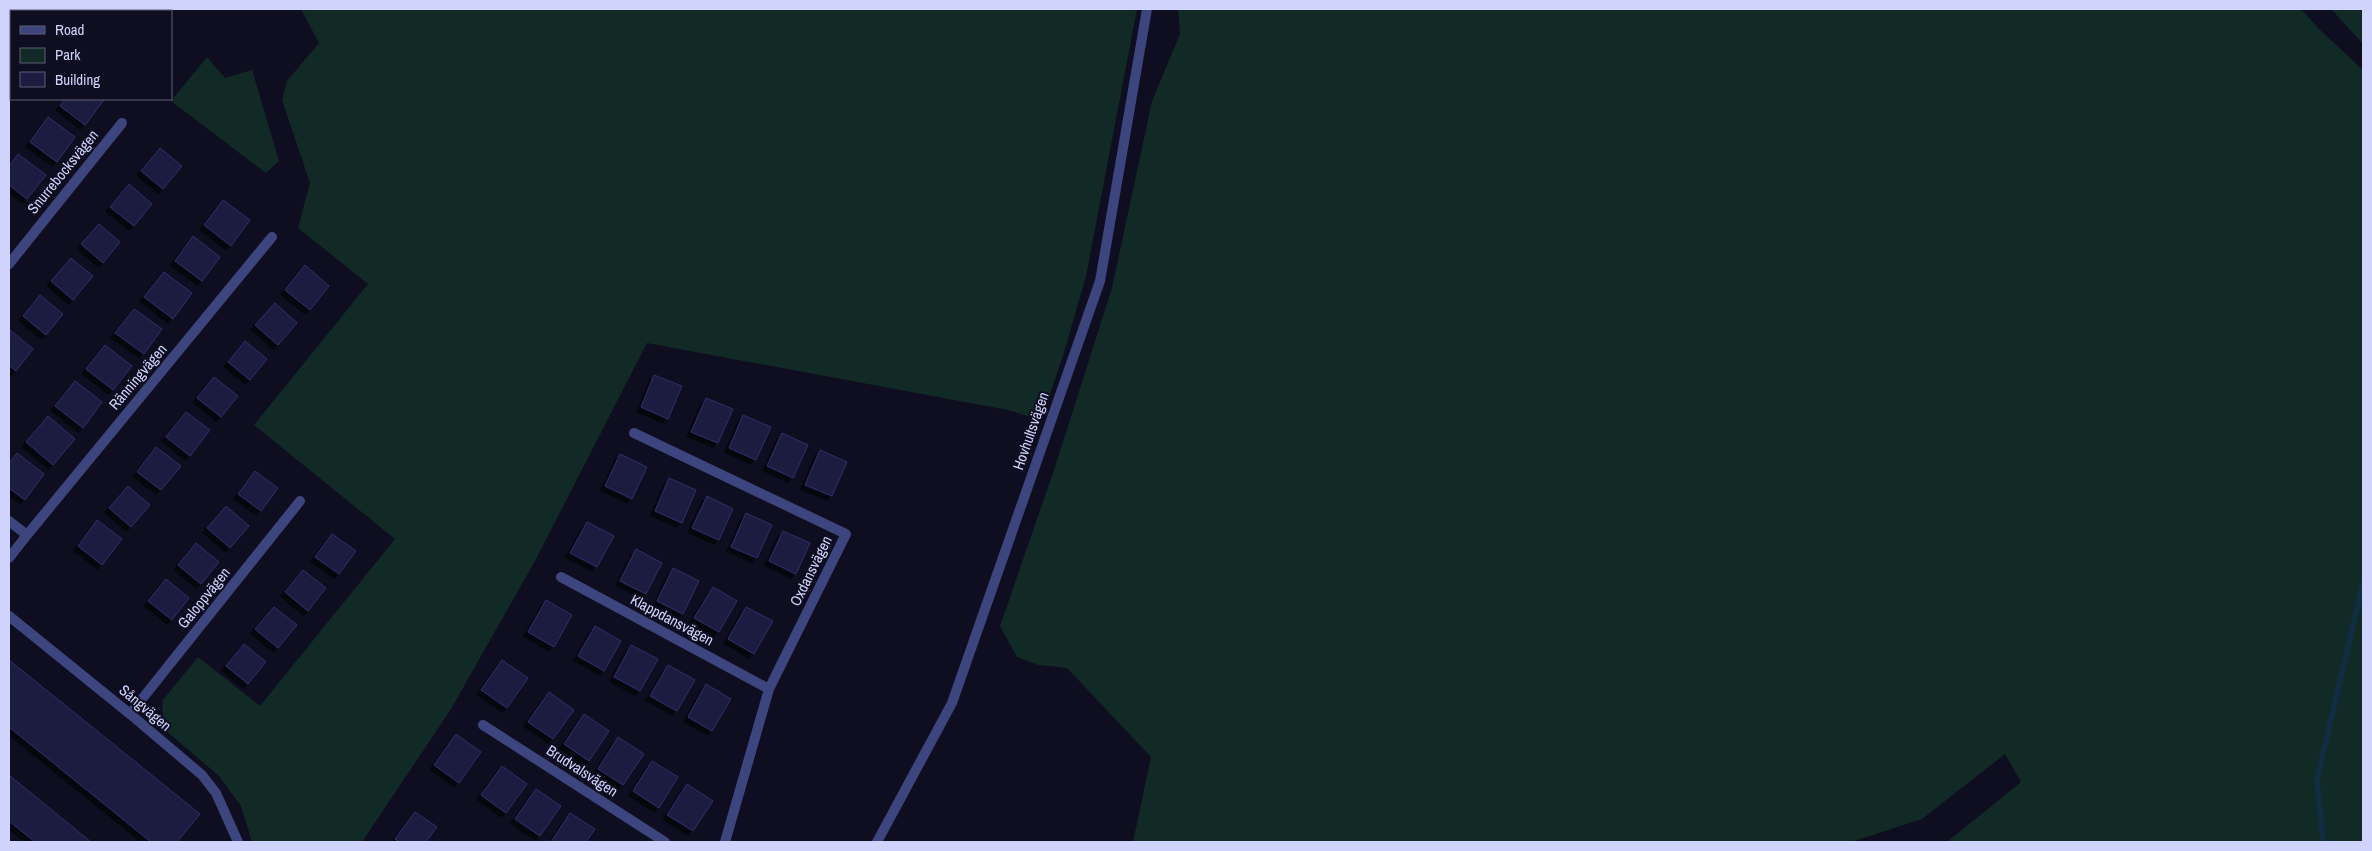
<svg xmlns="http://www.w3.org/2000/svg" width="2372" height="851" font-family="'Archivo Narrow',sans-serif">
<defs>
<filter id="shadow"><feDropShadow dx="-4.5" dy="4.5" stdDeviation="0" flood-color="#0009"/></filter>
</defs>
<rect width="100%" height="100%" fill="#0e0e20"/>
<path fill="#122a25" d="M 9,9 L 73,9 L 71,11 L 11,11 L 11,79 L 9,82 Z
M 301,9 L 1137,9 L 1086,276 L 1063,356 L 1041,420 L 1008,410 L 647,343 L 535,561 L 451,709 L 362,842 L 252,842 L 241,806 L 219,776 L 164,729 L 162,701 L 198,657 L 260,706 L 395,539 L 254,425 L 368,284 L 298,228 L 310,183 L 282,100 L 287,81 L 319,43 Z
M 1178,9 L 2301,9 L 2320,30 L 2363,70 L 2363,842 L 1947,842 L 2021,782 L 2005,754 L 1922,819 L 1851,842 L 1133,842 L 1151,757 L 1067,668 L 1039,665 L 1017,657 L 1000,626 L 1054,470 L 1112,288 L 1152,101 L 1180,34 Z
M 2331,9 L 2363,9 L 2363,44 Z
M 207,57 L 225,78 L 252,70 L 279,161 L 266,173 L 171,101 Z"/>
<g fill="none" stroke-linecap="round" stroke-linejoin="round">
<path stroke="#102d43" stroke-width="5.5" d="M 2323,842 L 2317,779 L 2363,583"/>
</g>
<path fill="#1d1c40" stroke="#302f6b" filter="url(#shadow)" d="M 65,99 L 102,99 L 104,100 L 85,125 L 60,106 Z
M 48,117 L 75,137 L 57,162 L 30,142 Z
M 160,148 L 182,166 L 163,189 L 141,171 Z
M 18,154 L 46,175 L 27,199 L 9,185 L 9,166 Z
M 129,184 L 152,204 L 134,226 L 110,207 Z
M 223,200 L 250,220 L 231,246 L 204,225 Z
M 99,224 L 120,242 L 103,263 L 81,244 Z
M 193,236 L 220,257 L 202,281 L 175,261 Z
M 71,258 L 93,276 L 73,300 L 51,281 Z
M 305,265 L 329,286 L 310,310 L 285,290 Z
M 164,272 L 192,293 L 173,319 L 144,297 Z
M 40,295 L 63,314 L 46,335 L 23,316 Z
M 275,303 L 297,323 L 278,345 L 255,325 Z
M 134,309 L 162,329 L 144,354 L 115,333 Z
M 10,330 L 33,349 L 16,371 L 9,365 Z
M 245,341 L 267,359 L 250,380 L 228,362 Z
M 105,345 L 132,366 L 113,390 L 86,369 Z
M 654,375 L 682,386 L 668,419 L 641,407 Z
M 214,377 L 238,396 L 221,417 L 197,398 Z
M 75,381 L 102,402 L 83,428 L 55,406 Z
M 706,398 L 733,409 L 718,443 L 691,432 Z
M 186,412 L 210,430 L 190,456 L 166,437 Z
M 743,415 L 771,427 L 756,460 L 729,448 Z
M 48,416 L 75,439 L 53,465 L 26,442 Z
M 782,433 L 808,445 L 793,478 L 767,466 Z
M 156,447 L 181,466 L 161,490 L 137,472 Z
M 820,450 L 847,462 L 832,496 L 805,485 Z
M 17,453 L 44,474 L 25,500 L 9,488 L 9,463 Z
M 620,454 L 647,467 L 632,499 L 605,486 Z
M 255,471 L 278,488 L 261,511 L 238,494 Z
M 669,478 L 696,490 L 682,523 L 655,511 Z
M 128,486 L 150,505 L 131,527 L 109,508 Z
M 707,496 L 733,509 L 719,540 L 692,528 Z
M 226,506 L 249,526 L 230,548 L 207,528 Z
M 746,513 L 772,525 L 757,558 L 731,547 Z
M 97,520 L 122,539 L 102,565 L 78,546 Z
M 587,522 L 614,536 L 597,567 L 570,553 Z
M 783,531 L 810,543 L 796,574 L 769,561 Z
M 332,534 L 356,551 L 339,574 L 315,557 Z
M 196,543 L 219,562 L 201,584 L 178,565 Z
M 636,549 L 662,563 L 646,594 L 620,581 Z
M 673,568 L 699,581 L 683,614 L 657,601 Z
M 303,570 L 326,588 L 308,611 L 285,592 Z
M 166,579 L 189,598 L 172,620 L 148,601 Z
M 713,587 L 737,601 L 719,632 L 694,618 Z
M 546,600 L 572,615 L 554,647 L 528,632 Z
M 274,607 L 297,625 L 278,648 L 255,629 Z
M 746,607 L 773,621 L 754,654 L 728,639 Z
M 595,626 L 621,641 L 604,671 L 578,656 Z
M 244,644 L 266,662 L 248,684 L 226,666 Z
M 631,645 L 658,659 L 640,691 L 614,677 Z
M 9,660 L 200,814 L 177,842 L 151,842 L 9,727 Z
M 502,660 L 528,678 L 507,708 L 481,690 Z
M 668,665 L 695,680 L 677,711 L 650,696 Z
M 706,684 L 731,699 L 712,731 L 688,717 Z
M 549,692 L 574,710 L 553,739 L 528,722 Z
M 584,714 L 609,731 L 589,761 L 564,744 Z
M 456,734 L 481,752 L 459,783 L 434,765 Z
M 618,737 L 644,754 L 623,785 L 598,769 Z
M 652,761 L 678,777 L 659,808 L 633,791 Z
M 502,766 L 527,784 L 506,813 L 481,795 Z
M 9,775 L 91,842 L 35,842 L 9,821 Z
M 687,784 L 713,801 L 693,831 L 667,815 Z
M 536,789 L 561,806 L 540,836 L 515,819 Z
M 415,812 L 437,827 L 426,842 L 399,842 L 395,839 Z
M 570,813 L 595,829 L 586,842 L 551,842 Z"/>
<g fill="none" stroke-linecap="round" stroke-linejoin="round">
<path stroke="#3c457d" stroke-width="10" d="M 9,264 L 122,123
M 634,433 L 846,534 L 769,689 L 725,842
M 9,521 L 27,535 L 9,558
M 27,535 L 272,237
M 561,577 L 769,689
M 9,616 L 130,714 L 202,775 L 216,793 L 238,842
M 130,714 L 300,501
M 483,725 L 665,842
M 877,842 L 952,703 L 1100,281 L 1147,9"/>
</g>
<g text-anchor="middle" stroke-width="4" stroke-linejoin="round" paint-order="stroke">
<g font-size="15" fill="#d0d3fc" stroke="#0e0e20">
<text transform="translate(63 172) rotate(-51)" y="5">Snurrebocksvägen</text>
<text transform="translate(138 377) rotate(-50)" y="5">Ränningvägen</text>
<text transform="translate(1031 431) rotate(-71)" y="5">Hovhultsvägen</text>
<text transform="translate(811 571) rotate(-64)" y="5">Oxdansvägen</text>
<text transform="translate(204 598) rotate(-51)" y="5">Galoppvägen</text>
<text transform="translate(672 620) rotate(28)" y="5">Klappdansvägen</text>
<text transform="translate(145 708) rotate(40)" y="5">Sångvägen</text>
<text transform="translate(582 771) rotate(33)" y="5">Brudvalsvägen</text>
</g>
</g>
<rect width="2372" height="851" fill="none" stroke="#d0d3fc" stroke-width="20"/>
<rect x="10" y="10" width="162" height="90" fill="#0e0e20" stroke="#5c5d78"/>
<rect x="20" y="26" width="25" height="8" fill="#3c457d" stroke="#5c5d78"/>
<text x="55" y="35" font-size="15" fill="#d0d3fc">Road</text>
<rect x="20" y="48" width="25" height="15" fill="#122a25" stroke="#5c5d78"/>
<text x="55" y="60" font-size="15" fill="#d0d3fc">Park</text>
<rect x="20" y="72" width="25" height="15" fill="#1d1c40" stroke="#5c5d78"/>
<text x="55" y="85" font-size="15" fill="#d0d3fc">Building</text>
</svg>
